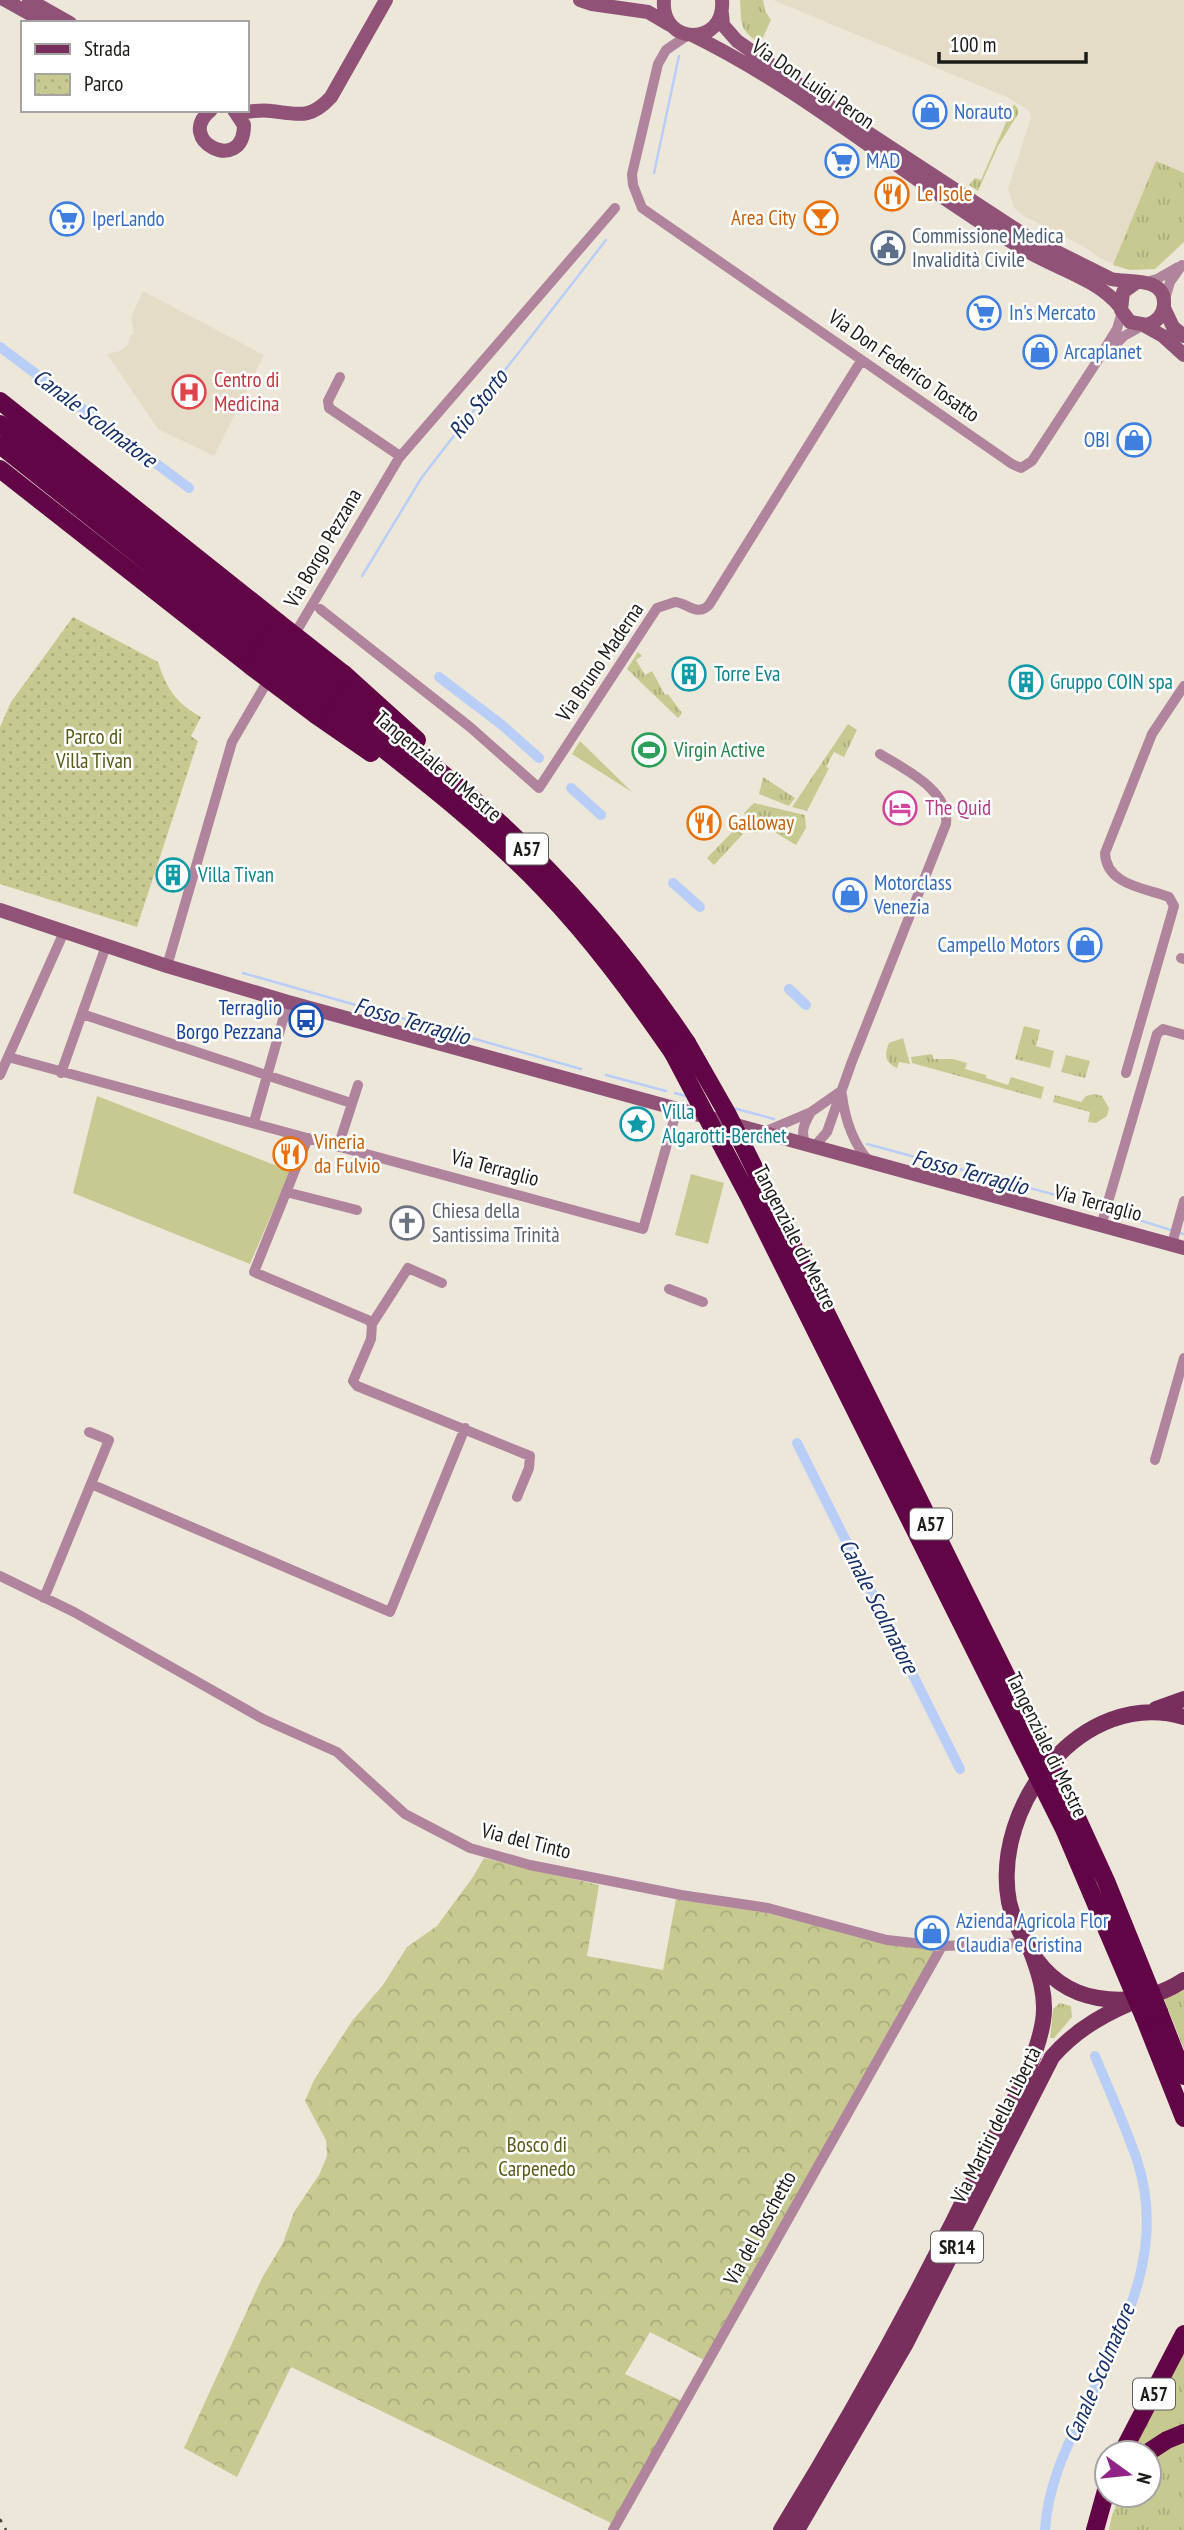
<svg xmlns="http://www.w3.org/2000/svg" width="1184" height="2530" font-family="'PT Sans Narrow',sans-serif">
<defs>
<pattern id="grass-tufts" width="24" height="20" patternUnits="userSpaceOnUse" patternTransform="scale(1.75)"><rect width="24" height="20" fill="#c6c990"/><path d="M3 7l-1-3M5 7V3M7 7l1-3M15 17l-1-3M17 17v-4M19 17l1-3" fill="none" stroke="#aaac7b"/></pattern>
<pattern id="forest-crowns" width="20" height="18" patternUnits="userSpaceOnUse" patternTransform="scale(1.75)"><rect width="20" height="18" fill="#c6c990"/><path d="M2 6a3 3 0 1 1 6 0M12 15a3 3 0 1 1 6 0" fill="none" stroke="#aaac7b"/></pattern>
<pattern id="park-dots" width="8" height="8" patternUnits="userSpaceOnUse" patternTransform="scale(1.75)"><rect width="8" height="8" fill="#c6c990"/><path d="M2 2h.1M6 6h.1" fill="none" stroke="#aaac7b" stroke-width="1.8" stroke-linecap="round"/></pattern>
</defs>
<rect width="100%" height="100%" fill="#ede7da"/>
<path fill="#e5dcc8" d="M 773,0 L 1184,0 L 1184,242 L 1155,269 L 1126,269 L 1099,258 L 1085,247 L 1022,215 L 1014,208 L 1008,189 L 1031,117 L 1029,111 L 1009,98 Z
M 143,291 L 264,355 L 214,456 L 158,429 L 107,354 L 120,351 L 128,344 L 131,334 L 134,334 L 131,317 Z"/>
<path fill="url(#grass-tufts)" d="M 740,0 L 763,0 L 765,11 L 771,20 L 760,44 C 738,28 742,25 740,0 Z
M 1014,104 L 1018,109 L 1018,114 L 998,146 L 978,191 L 969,185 L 975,178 L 981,180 Z
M 1156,161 L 1184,173 L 1184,242 L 1155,269 L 1130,270 L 1113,265 Z
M 638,652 L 642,656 L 636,660 L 645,675 L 652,671 L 665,695 L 668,694 L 682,713 L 678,718 L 627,669 Z
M 848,724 L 857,730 L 844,757 L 834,752 L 826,767 L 829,768 L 807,811 L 792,807 Z
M 580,741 L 632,792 L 572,754 Z
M 763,777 L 795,798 L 789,806 L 759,794 Z
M 754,803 L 805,815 L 806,828 L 796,845 L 763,825 L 755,834 L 744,813 Z
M 737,827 L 743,834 L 714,865 L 707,858 Z
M 1024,1026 L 1040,1030 L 1036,1046 L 1054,1051 L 1050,1068 L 1015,1059 Z
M 903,1038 L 910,1064 L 899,1062 L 897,1068 C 885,1063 884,1054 889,1043 Z
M 932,1054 L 933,1059 L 953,1059 L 967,1063 L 965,1069 L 986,1075 L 986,1078 L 1008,1085 L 1011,1077 L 1044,1087 L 1041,1099 L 912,1063 L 911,1057 Z
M 1066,1055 L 1090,1061 L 1085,1078 L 1061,1072 Z
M 1094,1094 L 1102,1096 L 1109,1108 L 1107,1116 L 1096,1123 L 1088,1122 L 1090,1112 L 1053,1102 L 1055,1095 L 1081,1102 L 1086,1096 Z
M 1184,1990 L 1184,2049 L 1164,1999 Z
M 1060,2003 L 1071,2006 L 1072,2017 L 1054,2038 L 1050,2038 L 1053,2009 Z
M 1184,2341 L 1184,2430 L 1142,2453 L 1125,2453 Z
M 1184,2440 L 1184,2530 L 1109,2530 L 1112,2515 L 1120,2495 L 1149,2495 L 1149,2460 Z"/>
<path fill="url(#forest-crowns)" d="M 484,1858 L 599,1885 L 587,1956 L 663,1970 L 676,1899 L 767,1913 L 887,1944 L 935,1950 L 704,2360 L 650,2332 L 625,2374 L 682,2401 L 612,2526 L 609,2522 L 291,2367 L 237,2477 L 184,2448 L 262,2278 L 283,2243 L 294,2212 L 319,2175 L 327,2156 L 326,2140 L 305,2101 L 314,2080 L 352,2021 L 383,1985 L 407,1947 L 437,1926 L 473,1877 Z"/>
<path fill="url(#park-dots)" d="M 73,617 L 158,662 C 167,689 175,702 201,717 L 191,736 L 198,741 L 137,927 L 0,884 L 0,727 L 11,702 Z"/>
<path fill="#c6c990" d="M 97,1096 L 290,1171 L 250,1264 L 73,1193 Z
M 691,1174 L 724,1183 L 708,1244 L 675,1235 Z"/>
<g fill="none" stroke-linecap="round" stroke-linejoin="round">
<path stroke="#b9cef7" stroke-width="2.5" d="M 654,173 L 679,56
M 362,576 L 422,477 L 606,240
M 243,973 L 581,1069
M 606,1075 L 666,1091
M 675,1093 L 689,1097
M 733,1108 L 774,1119
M 867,1144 L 1074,1200
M 1110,1211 L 1184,1234"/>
<path stroke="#b9cef7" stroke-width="10" d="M 0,347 L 189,488
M 439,677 L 502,725 L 539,758
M 571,788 L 601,815
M 673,883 L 700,907
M 789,989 L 806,1005
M 797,1443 L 960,1769
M 1045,2530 C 1048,2482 1069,2442 1089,2399 C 1126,2322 1166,2248 1137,2160 C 1125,2125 1109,2090 1095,2056"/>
<path stroke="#af849c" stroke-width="10" d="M 688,35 L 666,50 L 658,64 L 632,174 L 633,185 L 642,208 L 1012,464 L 1021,468 L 1032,461 L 1096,363 L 1117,329 L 1122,312
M 1145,282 L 1157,279 L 1178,267
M 1165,299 L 1170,282 L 1182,265
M 1107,353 L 1124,336 L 1142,326
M 340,377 L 328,401 L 329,408 L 400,456
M 320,609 L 470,727 L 539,788 L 657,608 L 675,602 C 688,603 697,617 709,605 L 861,361
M 293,637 L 399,458 L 615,208
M 1181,958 L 1184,959
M 167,966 L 232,742 L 270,677
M 82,1014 L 351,1103
M 8,1057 L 643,1229 L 677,1109
M 61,1073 L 106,946
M 1126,1073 L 1174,906 L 1169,897 C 1145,888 1106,885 1105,853 L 1152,734 L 1184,686
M 0,1075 L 64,932
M 842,1095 C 845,1119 852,1142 869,1161
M 254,1122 L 288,1002
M 762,1133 L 811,1112 L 841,1091
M 308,1138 L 254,1272 L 368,1320 L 372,1324 L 371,1339 L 353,1381 L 357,1386 L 530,1456 L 529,1468 L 517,1497
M 806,1145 C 800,1132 804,1124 811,1112
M 338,1147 L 358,1085
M 814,1147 L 827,1132 L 851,1064 L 946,824 C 950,790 904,769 880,754
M 286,1192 L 357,1210
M 1101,1226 L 1157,1034 L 1163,1029 L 1184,1035
M 1172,1244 L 1184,1201
M 669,1289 L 703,1302
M 372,1324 L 408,1268 L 442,1283
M 1155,1460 L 1184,1358
M 91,1484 L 390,1612 L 465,1428
M 0,1576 L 74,1612 L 263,1719 L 337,1752 L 405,1814 L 470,1848 L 530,1865 L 681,1895 L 768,1908 L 887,1940 L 942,1946 L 1026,1943
M 44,1598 L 109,1440 L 89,1432
M 613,2530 L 942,1946"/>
<path stroke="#905377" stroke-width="14" d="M 5,0 L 46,23
M 29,0 L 70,23
M 580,0 L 592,4 L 648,12 L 670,25
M 664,0 C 660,46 726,47 722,0
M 722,14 L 723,25 L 737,41 L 864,130 L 1029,238 L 1111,279 C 1129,283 1166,276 1164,305 C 1163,316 1156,322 1147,325 L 1130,322 L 1121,310 L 1123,292 L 1137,282
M 692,35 C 811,93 911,183 1025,250 C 1055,268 1098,279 1120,307
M 211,110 C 173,140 244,176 244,125 L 234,110
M 238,113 C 249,112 260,109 271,111 C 298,114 310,120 331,97 L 386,0
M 1164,308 L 1173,327 L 1184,336
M 1145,326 L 1163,336 L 1184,355
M 0,910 L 167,966 L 288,1002 L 1184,1248"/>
<path stroke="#782f5d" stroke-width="16" d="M 1156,1709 L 1184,1699
M 1184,1717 C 1082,1687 991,1806 1009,1902 C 1013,1920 1021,1935 1030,1950 C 1046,1976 1068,1993 1098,1998 C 1128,2003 1158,1997 1184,1980
M 781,2530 C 856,2408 925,2282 987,2153 C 1006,2113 1036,2065 1043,2021 C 1047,1997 1039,1972 1030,1949
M 797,2530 L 905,2345 L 1052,2057 C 1077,2028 1109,2011 1145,1997"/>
<path stroke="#620547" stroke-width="18" d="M 0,401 L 279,623
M 0,424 L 270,637
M 0,445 L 261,652
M 0,469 L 252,667
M 344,674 L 417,740
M 334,688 C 390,733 448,775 500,823 C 572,889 633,962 687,1043
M 324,702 C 399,762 477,819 544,889 C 592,939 633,995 673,1053
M 316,715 L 371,753
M 1159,2012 L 1184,2076
M 1144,2017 L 1184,2118
M 1122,2453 L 1184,2334
M 1147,2453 L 1167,2440 L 1184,2433
M 1095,2530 L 1107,2487"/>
<path stroke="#46433d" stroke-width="2.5" stroke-dasharray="3.5 7" stroke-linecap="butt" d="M 0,2519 L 6,2530"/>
<path stroke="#620547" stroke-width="18" d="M 279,623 L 344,674
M 270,637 L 334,688
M 261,652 L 324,702
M 252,667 L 316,715
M 687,1043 L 728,1115 L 1078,1820 L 1106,1881 L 1159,2012
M 673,1053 L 749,1197 L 1064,1829 L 1144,2017"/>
</g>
<defs>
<symbol id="shop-ring" viewBox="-11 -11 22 22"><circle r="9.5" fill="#fff" stroke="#3f7fe0" stroke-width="1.5"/><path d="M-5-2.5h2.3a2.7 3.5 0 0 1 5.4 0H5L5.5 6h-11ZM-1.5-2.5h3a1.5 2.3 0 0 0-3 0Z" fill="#3f7fe0"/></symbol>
<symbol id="supermarket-ring" viewBox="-11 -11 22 22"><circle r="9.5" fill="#fff" stroke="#3f7fe0" stroke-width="1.5"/><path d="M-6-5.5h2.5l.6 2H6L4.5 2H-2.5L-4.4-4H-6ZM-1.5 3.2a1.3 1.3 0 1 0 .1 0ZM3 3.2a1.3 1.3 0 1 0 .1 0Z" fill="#3f7fe0"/></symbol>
<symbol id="restaurant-ring" viewBox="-11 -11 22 22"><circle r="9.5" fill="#fff" stroke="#e8710a" stroke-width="1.5"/><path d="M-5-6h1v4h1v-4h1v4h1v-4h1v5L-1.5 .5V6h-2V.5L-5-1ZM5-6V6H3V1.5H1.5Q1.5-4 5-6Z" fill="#e8710a"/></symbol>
<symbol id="bar-ring" viewBox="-11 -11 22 22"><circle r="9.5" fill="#fff" stroke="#e8710a" stroke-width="1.5"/><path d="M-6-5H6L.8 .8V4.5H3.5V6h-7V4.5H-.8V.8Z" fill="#e8710a"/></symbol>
<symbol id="civic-ring" viewBox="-11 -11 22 22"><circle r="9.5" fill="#fff" stroke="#5c6f8a" stroke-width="1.5"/><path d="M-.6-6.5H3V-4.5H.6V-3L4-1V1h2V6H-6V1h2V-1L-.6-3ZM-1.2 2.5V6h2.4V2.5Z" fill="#5c6f8a"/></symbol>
<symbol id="hospital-ring" viewBox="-11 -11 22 22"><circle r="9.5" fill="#fff" stroke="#e0444e" stroke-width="1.5"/><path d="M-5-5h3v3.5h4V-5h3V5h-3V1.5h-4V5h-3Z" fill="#e0444e"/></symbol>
<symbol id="building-ring" viewBox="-11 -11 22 22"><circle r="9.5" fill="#fff" stroke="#0f9aa8" stroke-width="1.5"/><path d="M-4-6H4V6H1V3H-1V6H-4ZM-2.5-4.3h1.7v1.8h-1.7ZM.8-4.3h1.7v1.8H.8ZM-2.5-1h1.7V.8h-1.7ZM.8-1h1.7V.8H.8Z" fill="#0f9aa8"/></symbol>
<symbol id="stadium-ring" viewBox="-11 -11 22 22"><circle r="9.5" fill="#fff" stroke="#2e9e5b" stroke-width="1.5"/><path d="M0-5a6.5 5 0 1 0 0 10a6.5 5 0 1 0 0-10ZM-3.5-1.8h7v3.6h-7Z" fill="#2e9e5b"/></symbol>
<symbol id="hotel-ring" viewBox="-11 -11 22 22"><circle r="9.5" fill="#fff" stroke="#d1479c" stroke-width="1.5"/><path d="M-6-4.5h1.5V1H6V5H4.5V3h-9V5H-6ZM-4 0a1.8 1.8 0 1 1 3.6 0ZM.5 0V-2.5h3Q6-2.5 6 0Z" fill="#d1479c"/></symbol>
<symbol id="bus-ring" viewBox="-11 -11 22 22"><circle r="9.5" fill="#fff" stroke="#1a4fb4" stroke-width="1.5"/><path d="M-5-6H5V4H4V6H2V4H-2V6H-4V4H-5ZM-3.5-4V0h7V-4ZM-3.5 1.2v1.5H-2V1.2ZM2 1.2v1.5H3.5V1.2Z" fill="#1a4fb4"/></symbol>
<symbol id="sight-ring" viewBox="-11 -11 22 22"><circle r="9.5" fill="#fff" stroke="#0f9aa8" stroke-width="1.5"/><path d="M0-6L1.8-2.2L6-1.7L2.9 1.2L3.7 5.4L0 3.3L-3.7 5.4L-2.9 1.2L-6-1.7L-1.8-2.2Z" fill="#0f9aa8"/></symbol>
<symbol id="church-ring" viewBox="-11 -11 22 22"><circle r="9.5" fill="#fff" stroke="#6b7280" stroke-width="1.5"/><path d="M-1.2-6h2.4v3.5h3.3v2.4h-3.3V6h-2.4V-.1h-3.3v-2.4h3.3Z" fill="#6b7280"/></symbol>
</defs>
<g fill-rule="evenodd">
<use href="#shop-ring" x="911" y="93" width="38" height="38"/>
<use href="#supermarket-ring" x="823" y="142" width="38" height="38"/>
<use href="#restaurant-ring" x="873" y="175" width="38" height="38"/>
<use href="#bar-ring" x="802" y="199" width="38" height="38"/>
<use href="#supermarket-ring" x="48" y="200" width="38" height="38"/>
<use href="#civic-ring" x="869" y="229" width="38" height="38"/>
<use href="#supermarket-ring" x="965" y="294" width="38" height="38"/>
<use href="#shop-ring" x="1021" y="333" width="38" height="38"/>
<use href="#hospital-ring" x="170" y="373" width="38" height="38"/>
<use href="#shop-ring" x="1115" y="421" width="38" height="38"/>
<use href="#building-ring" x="670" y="655" width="38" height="38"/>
<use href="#building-ring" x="1007" y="663" width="38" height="38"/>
<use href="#stadium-ring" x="630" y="731" width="38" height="38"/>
<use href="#hotel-ring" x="881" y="789" width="38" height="38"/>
<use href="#restaurant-ring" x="685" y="804" width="38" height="38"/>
<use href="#building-ring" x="154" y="856" width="38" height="38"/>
<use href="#shop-ring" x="831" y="876" width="38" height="38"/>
<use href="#shop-ring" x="1066" y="926" width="38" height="38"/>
<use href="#bus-ring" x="287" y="1001" width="38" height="38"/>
<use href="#sight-ring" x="618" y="1105" width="38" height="38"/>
<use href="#restaurant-ring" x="271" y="1135" width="38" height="38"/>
<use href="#church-ring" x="388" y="1204" width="38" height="38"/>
<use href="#shop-ring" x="913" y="1914" width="38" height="38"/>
</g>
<g text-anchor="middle" stroke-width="5" stroke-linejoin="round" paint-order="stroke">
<g fill="#fff" stroke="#615f5d" stroke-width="2">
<rect x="506" y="833.5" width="42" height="31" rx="5"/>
<rect x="910" y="1508.5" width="42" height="31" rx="5"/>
<rect x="931" y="2231.5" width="52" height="31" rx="5"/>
<rect x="1133" y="2378.5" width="42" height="31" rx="5"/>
</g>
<g font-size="19" font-weight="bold" fill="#1d1b17">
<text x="527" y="856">A57</text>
<text x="931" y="1531">A57</text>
<text x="957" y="2254">SR14</text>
<text x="1154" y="2401">A57</text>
</g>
<g font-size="21" fill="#1d1b17" stroke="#fff">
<text transform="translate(813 84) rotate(34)" y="7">Via Don Luigi Peron</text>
<text transform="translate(904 366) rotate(35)" y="7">Via Don Federico Tosatto</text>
<text transform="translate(323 548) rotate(-60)" y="7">Via Borgo Pezzana</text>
<text transform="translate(600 662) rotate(-56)" y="7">Via Bruno Maderna</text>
<text transform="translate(438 766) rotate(40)" y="7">Tangenziale di Mestre</text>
<text transform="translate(495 1168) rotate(15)" y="7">Via Terraglio</text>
<text transform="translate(1098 1203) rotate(15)" y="7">Via Terraglio</text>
<text transform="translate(795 1237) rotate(63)" y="7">Tangenziale di Mestre</text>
<text transform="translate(1047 1745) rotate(64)" y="7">Tangenziale di Mestre</text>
<text transform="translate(526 1841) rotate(14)" y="7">Via del Tinto</text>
<text transform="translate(996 2125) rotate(-63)" y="7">Via Martiri della Libertà</text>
<text transform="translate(760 2228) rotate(-61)" y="7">Via del Boschetto</text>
</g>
<g font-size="21" fill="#366cbe" stroke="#fff" text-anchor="start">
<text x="954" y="119">Norauto</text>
<text x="866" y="168">MAD</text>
<text x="92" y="226">IperLando</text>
<text x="1009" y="320">In's Mercato</text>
<text x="1064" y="359">Arcaplanet</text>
<text x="1110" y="447" text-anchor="end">OBI</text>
<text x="874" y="890">Motorclass<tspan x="874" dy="24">Venezia</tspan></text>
<text x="1060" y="952" text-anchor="end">Campello Motors</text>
<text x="956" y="1928">Azienda Agricola Flor<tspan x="956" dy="24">Claudia e Cristina</tspan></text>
</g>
<g font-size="21" fill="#c56008" stroke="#fff" text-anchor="start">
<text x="917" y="201">Le Isole</text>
<text x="796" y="225" text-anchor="end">Area City</text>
<text x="728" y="830">Galloway</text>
<text x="314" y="1149">Vineria<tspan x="314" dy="24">da Fulvio</tspan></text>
</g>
<g font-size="21" fill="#4e5e75" stroke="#fff" text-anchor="start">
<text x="912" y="243">Commissione Medica<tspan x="912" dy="24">Invalidità Civile</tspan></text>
</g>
<g font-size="21" fill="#be3a42" stroke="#fff" text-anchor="start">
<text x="214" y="387">Centro di<tspan x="214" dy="24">Medicina</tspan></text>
</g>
<g font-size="21" fill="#0d838f" stroke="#fff" text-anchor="start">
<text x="714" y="681">Torre Eva</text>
<text x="1050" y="689">Gruppo COIN spa</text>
<text x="198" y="882">Villa Tivan</text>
<text x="662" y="1119">Villa<tspan x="662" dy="24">Algarotti-Berchet</tspan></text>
</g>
<g font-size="21" fill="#595a18" stroke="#fff">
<text x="94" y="744">Parco di<tspan x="94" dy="24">Villa Tivan</tspan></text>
<text x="537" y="2152">Bosco di<tspan x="537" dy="24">Carpenedo</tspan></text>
</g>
<g font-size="21" fill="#27864d" stroke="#fff" text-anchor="start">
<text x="674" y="757">Virgin Active</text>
</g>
<g font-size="21" fill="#b23c85" stroke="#fff" text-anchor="start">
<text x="925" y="815">The Quid</text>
</g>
<g font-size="21" fill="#164399" stroke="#fff" text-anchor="end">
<text x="282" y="1015">Terraglio<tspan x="282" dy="24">Borgo Pezzana</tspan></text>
</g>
<g font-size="21" fill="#5b616d" stroke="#fff" text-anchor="start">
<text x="432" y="1218">Chiesa della<tspan x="432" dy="24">Santissima Trinità</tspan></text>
</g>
<g font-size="23" font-style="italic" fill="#152f69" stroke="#fff">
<text transform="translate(478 404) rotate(-52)" y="8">Rio Storto</text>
<text transform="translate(95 418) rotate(37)" y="8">Canale Scolmatore</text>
<text transform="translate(412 1021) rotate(16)" y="8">Fosso Terraglio</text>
<text transform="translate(970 1172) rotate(15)" y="8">Fosso Terraglio</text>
<text transform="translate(879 1606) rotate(63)" y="8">Canale Scolmatore</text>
<text transform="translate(1099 2373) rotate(-67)" y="8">Canale Scolmatore</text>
</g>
</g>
<rect x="21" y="21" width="228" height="91" fill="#ffffff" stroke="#a5a4a2" stroke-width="2"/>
<rect x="35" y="44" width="35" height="10" fill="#782f5d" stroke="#a5a4a2" stroke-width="2"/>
<text x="84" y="56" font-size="21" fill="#1d1b17">Strada</text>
<rect x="35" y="74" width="35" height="21" fill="url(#park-dots)" stroke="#a5a4a2" stroke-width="2"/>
<text x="84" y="91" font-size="21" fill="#1d1b17">Parco</text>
<g transform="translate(1128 2474) rotate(105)"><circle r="33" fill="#ffffff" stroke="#a5a4a2" stroke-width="2"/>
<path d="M0-5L12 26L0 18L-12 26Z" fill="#902487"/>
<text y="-10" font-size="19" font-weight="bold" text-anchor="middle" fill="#1d1b17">N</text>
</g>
<path d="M939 52v10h147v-10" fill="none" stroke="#1d1b17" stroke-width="3.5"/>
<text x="950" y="52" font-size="21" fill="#1d1b17" stroke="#ffffff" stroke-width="5" paint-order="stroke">100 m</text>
</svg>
